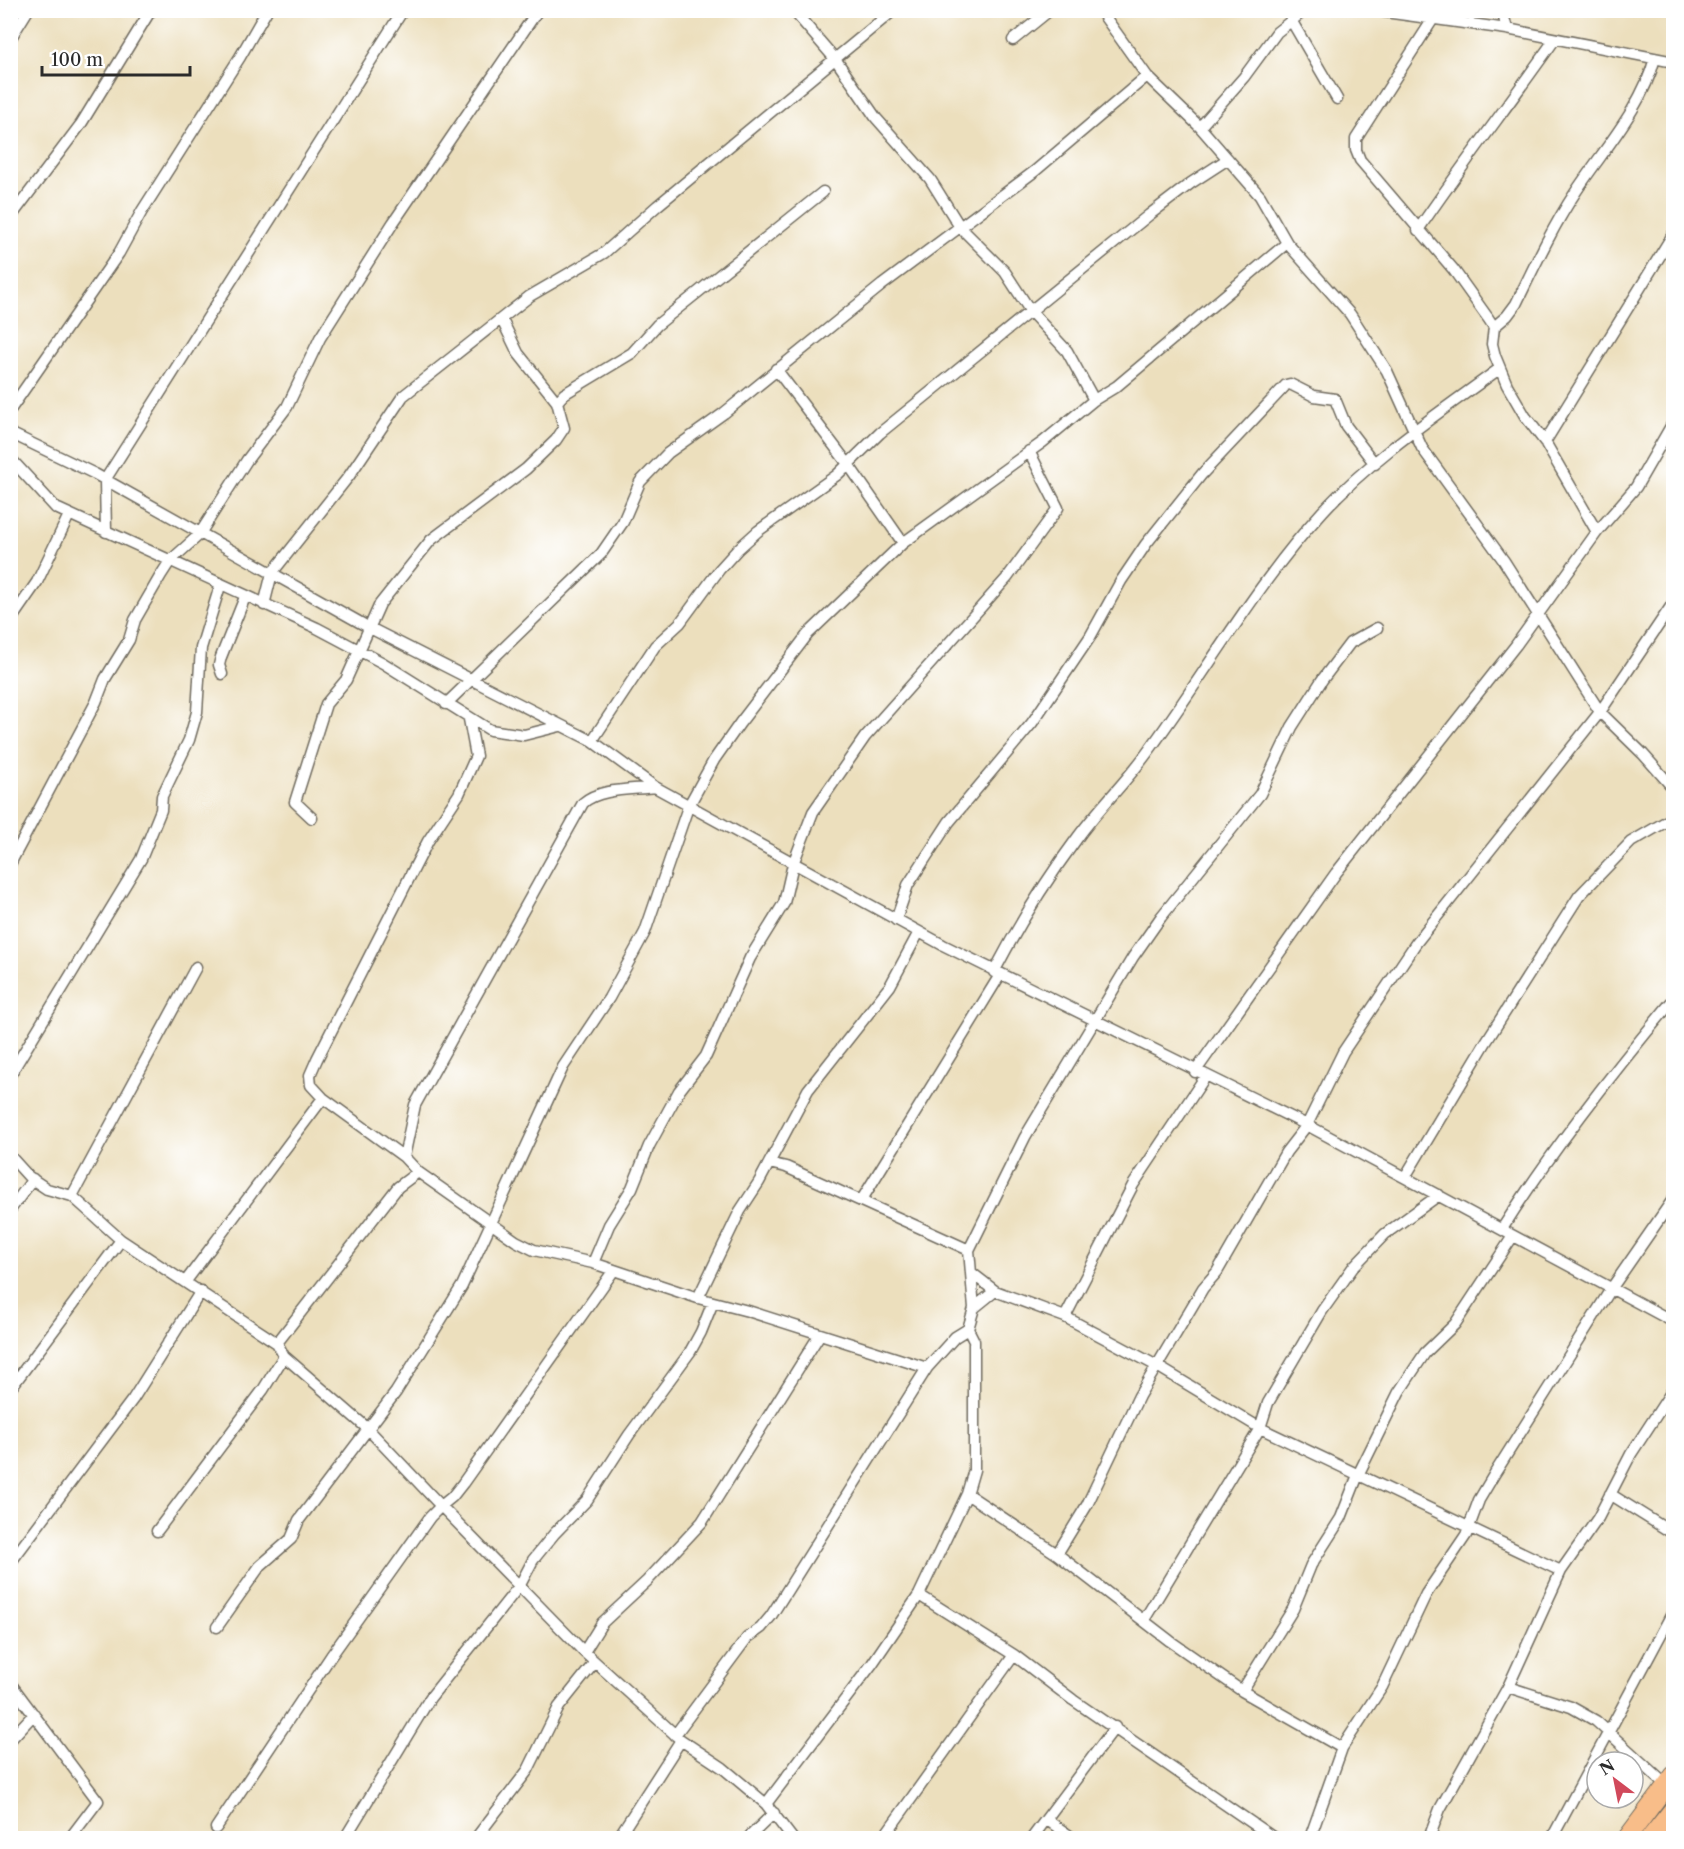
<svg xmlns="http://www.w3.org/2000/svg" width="1684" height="1849" font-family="'Libre Caslon Text',serif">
<rect width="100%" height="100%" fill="#fff"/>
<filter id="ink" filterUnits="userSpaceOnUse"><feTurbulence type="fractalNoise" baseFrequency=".0167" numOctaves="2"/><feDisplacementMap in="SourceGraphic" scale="12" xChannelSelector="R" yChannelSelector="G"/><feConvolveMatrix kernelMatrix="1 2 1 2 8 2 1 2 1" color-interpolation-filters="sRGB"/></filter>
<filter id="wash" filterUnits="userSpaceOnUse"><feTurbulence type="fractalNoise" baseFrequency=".008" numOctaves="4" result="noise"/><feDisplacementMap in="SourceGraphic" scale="24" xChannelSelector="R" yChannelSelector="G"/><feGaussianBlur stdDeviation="1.35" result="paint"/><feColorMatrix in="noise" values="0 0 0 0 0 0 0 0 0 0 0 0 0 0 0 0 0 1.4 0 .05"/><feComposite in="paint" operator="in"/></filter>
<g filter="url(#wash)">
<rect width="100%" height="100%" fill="#ecdfbd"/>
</g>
<g filter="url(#ink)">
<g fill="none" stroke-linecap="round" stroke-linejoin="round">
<defs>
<path id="minor" d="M 793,10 L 836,60 L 876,118 L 930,179 L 960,227 L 1005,272 L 1031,312 L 1067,351 L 1094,400
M 1100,10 L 1147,76 L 1200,127 L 1260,196 L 1287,243 L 1350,314 L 1387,371 L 1422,448 L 1504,561 L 1600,712 L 1643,754 L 1674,789
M 1290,10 L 1291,20 L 1337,99
M 1371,10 L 1507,29 L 1674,62
M 1502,10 L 1507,29
M 1433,19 L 1356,139 L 1356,150 L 1360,160 L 1453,269 L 1488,318 L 1494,327 L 1492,344 L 1495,356 L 1507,385 L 1525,416 L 1545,442 L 1597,532
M 10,39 L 28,10
M 1013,40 L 1050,10
M 1200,127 L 1244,77 L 1277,32 L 1305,10
M 10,218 L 81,124 L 151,10
M 1418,230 C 1462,165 1510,103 1555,39
M 1494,327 L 1507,316 L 1516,304 C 1534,267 1552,228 1575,193 C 1603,150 1642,108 1655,58
M 776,369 L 848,464 L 903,543
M 557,402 L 564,394 L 632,353 L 657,325 L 823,192
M 10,410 L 119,253 L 142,211 L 240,57 L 267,10
M 10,433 L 95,474 L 368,627 L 592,741 L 655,787 L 943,945 L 1307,1125 L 1674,1322
M 1545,442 L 1674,233
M 10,458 L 56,508 L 317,628 L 383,663 L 490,730 L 524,735 L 560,726
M 106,532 L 105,480 L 403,10
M 264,605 L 272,573 L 349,476 L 403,396 L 530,296 L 604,253 L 657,206 L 894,10
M 10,621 L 37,582 L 69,515
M 222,674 L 219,665 L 221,657 L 245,597
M 446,704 L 601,554 L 623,522 L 640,482 L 668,453 L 724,413 L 882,285 L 1035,171 L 1147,76
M 469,719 L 476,756 L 459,794 L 428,841 L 317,1059 L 310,1075 L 311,1085 L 323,1098 L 404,1157 L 418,1172 L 516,1241 L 534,1250 L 593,1263 L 698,1298 L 748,1311 L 927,1368
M 592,741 L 655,646 L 680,623 L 719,570 L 738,549 L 758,531 L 837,475 L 880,433 L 1149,215 L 1191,183 L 1228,159
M 312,818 L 295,802 L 326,704 L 346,680 L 380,604 L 431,540 L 526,469 L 556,440 L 564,428 L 557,402 L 518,353 L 502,320
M 10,864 L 96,702 L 105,679 L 129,640 L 135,620 L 161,575 L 170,561 L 199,535 L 247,460 L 287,407 L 320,338 L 393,223 L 538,10
M 896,920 L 908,885 L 949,822 L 1032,723 L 1090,637 L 1121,581 L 1146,544 L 1202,474 L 1286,385 L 1290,384 L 1314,396 L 1335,399 L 1346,426 L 1375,464
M 994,972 C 1019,924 1046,880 1078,837 C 1099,808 1126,782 1147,753 C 1206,673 1256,584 1323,511 C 1374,456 1439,413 1499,369
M 1195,1072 L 1336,873 L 1516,645 L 1597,532 L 1636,487 L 1674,421
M 10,1075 L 141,859 L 161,810 L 162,796 L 189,740 L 197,712 L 201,648 L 220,586
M 10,1156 L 29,1177 L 47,1189 L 72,1196 L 121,1240 L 277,1343 L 284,1356 L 367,1428 L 441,1506 L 430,1517 L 331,1656 L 216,1828
M 404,1157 L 415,1105 L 583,803 C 599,788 633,790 655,787
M 769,1163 L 786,1167 L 969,1250
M 1405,1177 L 1486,1042 L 1579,896 L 1631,842 L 1674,817
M 72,1196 L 196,967
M 861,1201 L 1000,975
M 10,1210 L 33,1179
M 1502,1229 C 1553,1148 1612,1073 1674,999
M 593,1263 L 609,1225 L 632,1188 L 649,1146 L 679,1091 L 706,1056 L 750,958 L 784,903 L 793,864 L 813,812 L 865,737 L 1007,578 L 1058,508 L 1029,451
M 614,1270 L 463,1483 L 452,1497 L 441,1506 L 584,1652 L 681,1740 L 723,1768 L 766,1804 L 792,1838
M 973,1274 L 995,1291 L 1065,1317 L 1157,1366 L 1260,1428 L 1561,1571
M 186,1281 L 323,1098
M 698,1298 L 740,1211 L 759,1182 L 808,1090 L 890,986 L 919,932
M 974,1308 L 995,1291
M 1065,1317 L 1133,1185 L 1205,1077
M 277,1343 L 398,1187 L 418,1172
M 10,1389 L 121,1240
M 967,1494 L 1057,1554 L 1170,1641 L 1242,1691 L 1342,1748
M 1610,1494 L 1674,1534
M 157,1531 L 263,1390 L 284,1356
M 1057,1554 L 1087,1505 L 1139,1396 L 1203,1288 L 1217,1272 L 1286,1152 L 1307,1125 L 1343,1052 L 1416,943 L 1600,712 L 1674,602
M 10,1563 L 133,1399 L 201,1291
M 919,1595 L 1014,1655 L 1073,1700 L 1274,1838
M 1144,1620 L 1260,1428 L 1268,1403 L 1322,1311 L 1354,1266 L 1385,1234 L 1439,1195
M 217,1627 L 260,1566 L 291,1539 L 299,1520 L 396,1392 L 462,1286 L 563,1067 L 609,998 L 645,932 L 688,807 L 714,760 L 740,723 L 808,634 L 903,543 L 1043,442 L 1094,400 L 1117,386 L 1287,243
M 584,1652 L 602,1623 L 647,1581 L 702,1522 L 820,1334
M 10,1683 L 98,1801 L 70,1838
M 1508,1687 L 1571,1707 L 1596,1721 L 1666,1785
M 1242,1691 L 1293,1609 L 1311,1565 L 1341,1518 L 1358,1475 L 1399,1392 L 1425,1353 L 1455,1324 L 1513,1236
M 675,1735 L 747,1638 L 761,1628 L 771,1616 L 927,1368 L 955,1337 L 968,1329
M 10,1740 L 34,1714
M 766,1804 L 872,1664 L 919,1595 L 967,1494 L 974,1470 L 974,1341 L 968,1329 L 974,1308 L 969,1250 L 1025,1137 L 1133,957 L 1161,917 L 1260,794 L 1292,727 L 1322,680 L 1350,643 L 1377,628
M 1047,1820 L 1073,1838
M 345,1838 L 430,1698 L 520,1585 L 533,1560 L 554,1534 L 587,1500 L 629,1435 L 690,1352 L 701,1332 L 713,1302
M 476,1838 L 528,1770 L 559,1707 L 595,1662
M 618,1838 L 681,1740
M 748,1838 L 774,1813
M 883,1838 L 1014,1655
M 1032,1838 L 1115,1727
M 1310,1838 L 1342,1748 L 1382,1687 L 1426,1594 L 1466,1535 L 1479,1500 L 1495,1473 L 1611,1289 L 1674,1198
M 1429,1838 L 1440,1809 L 1508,1687 L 1561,1571 L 1598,1518 L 1631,1454 L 1674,1388
M 1552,1838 L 1674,1610"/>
<path id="trunk" d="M 1627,1838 L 1674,1775
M 1650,1838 L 1674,1808"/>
</defs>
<use href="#minor" stroke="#6f6a5e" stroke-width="13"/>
<use href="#trunk" stroke="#6f6a5e" stroke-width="20"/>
<use href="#minor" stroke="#fff" stroke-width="10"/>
<use href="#trunk" stroke="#f8bd89" stroke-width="18"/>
</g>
</g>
<rect width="1684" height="1849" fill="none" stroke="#fff" stroke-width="36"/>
<g transform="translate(1615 1780) rotate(328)"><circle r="28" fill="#ffffff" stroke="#aaaaaa" stroke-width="1.5"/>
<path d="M0-4.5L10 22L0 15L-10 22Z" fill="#d1495b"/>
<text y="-9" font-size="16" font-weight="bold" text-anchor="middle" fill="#2b2b2b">N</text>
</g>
<path d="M42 66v9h148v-9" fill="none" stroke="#2b2b2b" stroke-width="3"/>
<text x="51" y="66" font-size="18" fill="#2b2b2b" stroke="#ffffff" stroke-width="4.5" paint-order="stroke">100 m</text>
</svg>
